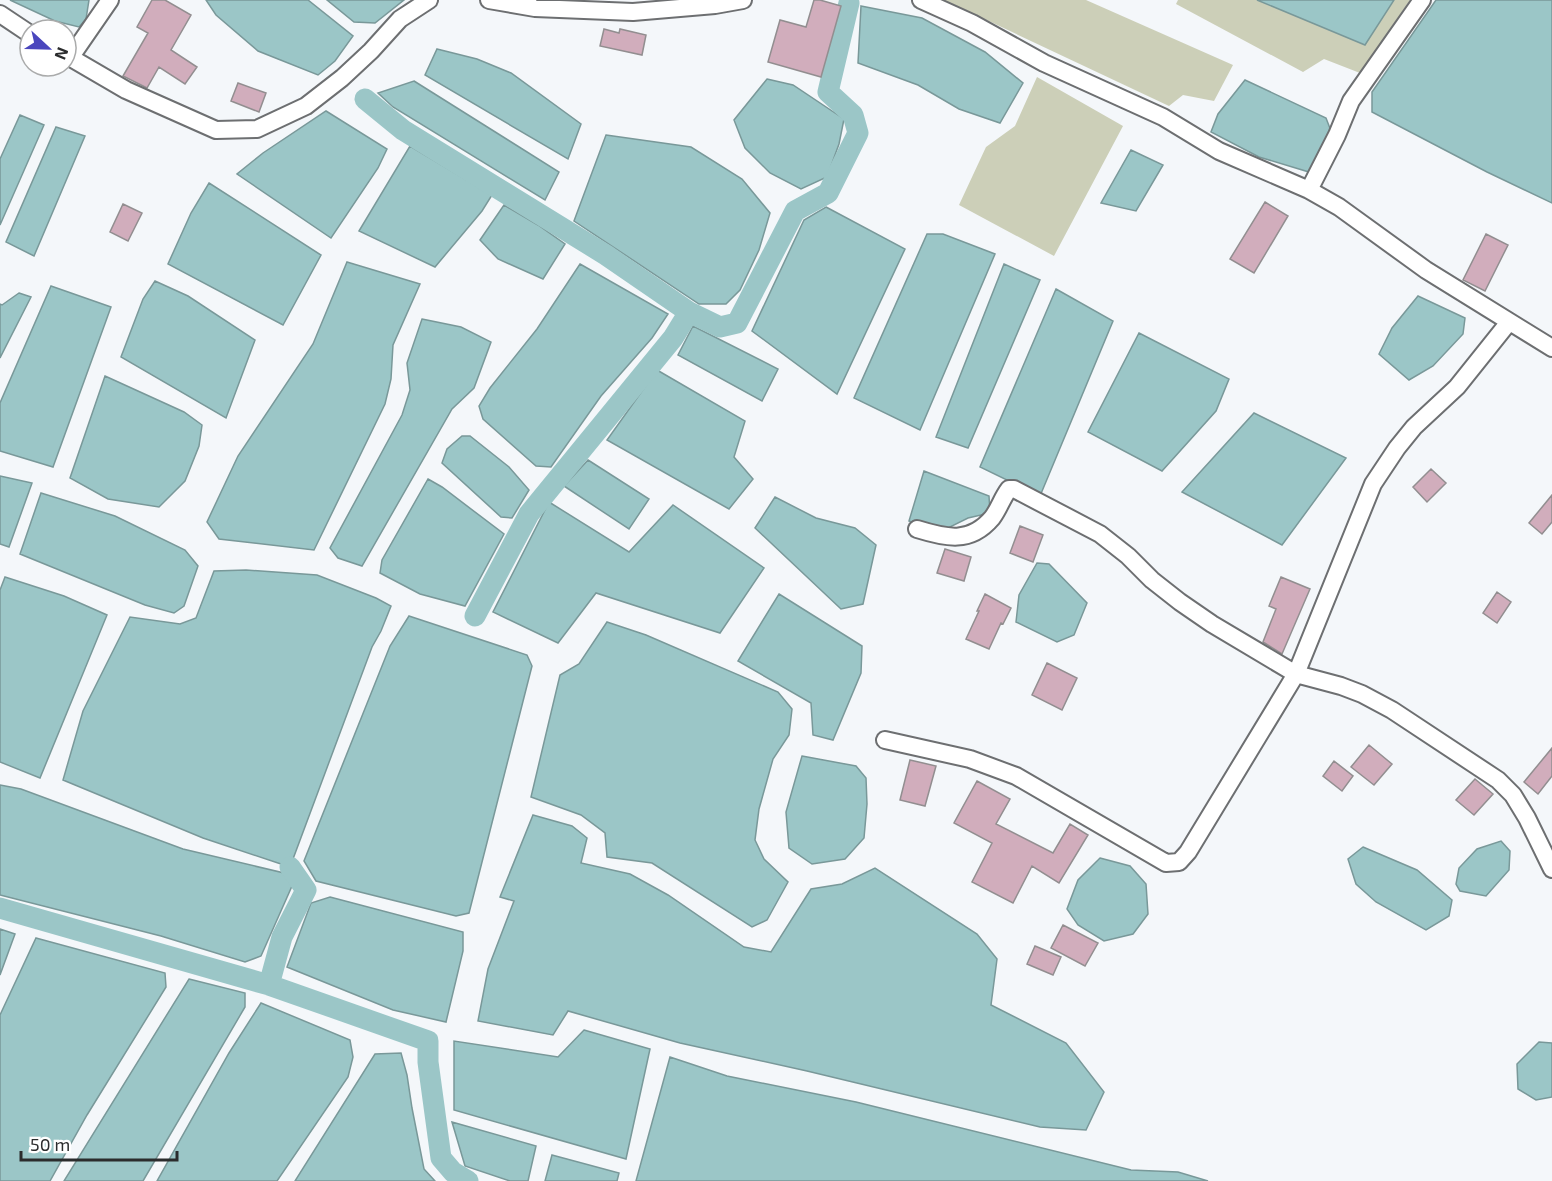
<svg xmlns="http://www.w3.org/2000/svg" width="1552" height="1181" font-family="'Exo 2',sans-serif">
<rect width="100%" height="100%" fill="#f4f7fa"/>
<path fill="#cccfb8" d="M 944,0 L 1086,0 L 1233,65 L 1214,101 L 1183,95 L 1169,106 Z
M 1178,0 L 1410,0 L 1360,73 L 1324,59 L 1303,72 L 1176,4 Z
M 1037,77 L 1123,126 L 1054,256 L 959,205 L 986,147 L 1015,126 Z"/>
<path fill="#9bc6c7" stroke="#799899" stroke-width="1.5" d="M 10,0 L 89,0 L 86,19 L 79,27 L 55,21 Z
M 206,0 L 308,0 L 353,36 L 335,61 L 318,75 L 258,51 L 216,15 Z
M 327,0 L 404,0 L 375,23 L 354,22 Z
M 1257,0 L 1394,0 L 1365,45 Z
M 1436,0 L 1552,0 L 1552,203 L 1487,172 L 1372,112 L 1372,92 Z
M 861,6 L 922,18 L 985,52 L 1023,83 L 1000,123 L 959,109 L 918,85 L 858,63 Z
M 437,49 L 477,59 L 511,73 L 581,124 L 568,159 L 425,75 Z
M 767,79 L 793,85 L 844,119 L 839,144 L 827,177 L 801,189 L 770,173 L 745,148 L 734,120 Z
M 1245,80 L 1326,118 L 1331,131 L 1309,172 L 1259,157 L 1211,132 L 1218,114 Z
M 414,81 L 559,172 L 545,200 L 393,107 L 378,93 Z
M 326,111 L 387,149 L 378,168 L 331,238 L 237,174 L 263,153 Z
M 20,115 L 44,125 L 0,225 L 0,159 Z
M 56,127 L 85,136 L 34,256 L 6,242 Z
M 606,135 L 691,147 L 742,179 L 770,213 L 759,250 L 740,290 L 726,304 L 699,304 L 574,221 Z
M 410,146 L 492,195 L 482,211 L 435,267 L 359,231 Z
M 1131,150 L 1163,165 L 1136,211 L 1101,203 Z
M 209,183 L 321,255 L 283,325 L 168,264 L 191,213 Z
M 504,205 L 538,225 L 565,244 L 543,279 L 498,259 L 480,240 Z
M 826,207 L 905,249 L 837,394 L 752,331 L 804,220 Z
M 927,234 L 943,234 L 995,254 L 920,430 L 854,398 Z
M 347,262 L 420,284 L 393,345 L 391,379 L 385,404 L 314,550 L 219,539 L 207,522 L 238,456 L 313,344 Z
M 580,264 L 668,314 L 652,338 L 601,396 L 551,467 L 536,466 L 483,419 L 479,406 L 490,388 L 537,329 Z
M 1004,264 L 1040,280 L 968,448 L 936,437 Z
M 155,281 L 188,296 L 255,340 L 226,418 L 121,357 L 143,299 Z
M 51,286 L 111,307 L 53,467 L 0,451 L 0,403 Z
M 1056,289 L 1113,321 L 1040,496 L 980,467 Z
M 19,293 L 31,297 L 0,358 L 0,304 L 2,305 Z
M 1418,296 L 1465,318 L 1463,334 L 1433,366 L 1409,380 L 1379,354 L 1392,328 Z
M 422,319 L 461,327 L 491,342 L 474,388 L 452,409 L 362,566 L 338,558 L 330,548 L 402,415 L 410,390 L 407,363 Z
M 693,326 L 778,369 L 762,401 L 678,355 Z
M 1139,333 L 1229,379 L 1216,411 L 1162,471 L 1088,432 Z
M 657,370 L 745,421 L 734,457 L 753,479 L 729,509 L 607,440 Z
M 105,376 L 184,412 L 202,425 L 199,446 L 185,481 L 159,507 L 108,499 L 70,478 Z
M 1254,413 L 1346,458 L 1282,545 L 1182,492 Z
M 462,436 L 470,436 L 509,467 L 529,490 L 512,518 L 501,517 L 442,463 L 447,449 Z
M 588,460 L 649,499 L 629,529 L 564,486 Z
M 924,471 L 989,496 L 990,513 L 968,518 L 940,532 L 909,521 Z
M 0,476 L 32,483 L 9,547 L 0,544 Z
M 428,479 L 442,487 L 504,534 L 465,606 L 420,594 L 380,573 L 382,560 Z
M 41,493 L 115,516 L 185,550 L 198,566 L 184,606 L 174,613 L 145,605 L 20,554 Z
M 775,497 L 816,518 L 855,528 L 876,545 L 863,604 L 841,609 L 755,528 Z
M 549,502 L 629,552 L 673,505 L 764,568 L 720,633 L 596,593 L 558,643 L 493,612 Z
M 1037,563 L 1049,564 L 1087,603 L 1074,635 L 1057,642 L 1016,622 L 1019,595 Z
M 246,570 L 317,575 L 376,598 L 391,606 L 381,631 L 372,647 L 290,867 L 203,838 L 63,780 L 83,711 L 130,617 L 180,624 L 196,618 L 214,571 Z
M 5,577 L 64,596 L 107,615 L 40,778 L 0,762 L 0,590 Z
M 779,594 L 862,646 L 861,673 L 833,740 L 813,735 L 811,703 L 738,661 Z
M 409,616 L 527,655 L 532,666 L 469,913 L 456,916 L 316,881 L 304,861 L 390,646 Z
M 607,622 L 646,635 L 778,692 L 792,709 L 789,735 L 773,759 L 759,809 L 755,840 L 764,859 L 788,882 L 767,920 L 752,927 L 652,863 L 607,857 L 605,833 L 581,815 L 531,797 L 560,675 L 579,664 Z
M 802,756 L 856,766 L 866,778 L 867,804 L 864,838 L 845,859 L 812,864 L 789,848 L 786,812 Z
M 0,785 L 21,789 L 183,849 L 284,873 L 292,886 L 261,956 L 245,962 L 161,936 L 0,895 Z
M 533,815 L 572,826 L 587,838 L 581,863 L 630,874 L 668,895 L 744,947 L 771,952 L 811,889 L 842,884 L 875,868 L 977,934 L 997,959 L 991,1005 L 1066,1043 L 1104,1092 L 1086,1130 L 1040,1127 L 807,1071 L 680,1043 L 568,1011 L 553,1035 L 478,1021 L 488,969 L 514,901 L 500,897 Z
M 1501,841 L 1510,851 L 1509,870 L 1486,896 L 1460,891 L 1456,884 L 1459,868 L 1477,849 Z
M 1363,847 L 1417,870 L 1452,900 L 1449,916 L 1426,930 L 1376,902 L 1356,884 L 1348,859 Z
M 1100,858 L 1130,866 L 1146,884 L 1148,914 L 1133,934 L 1104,941 L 1078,925 L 1067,909 L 1078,880 Z
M 330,897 L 463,932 L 463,951 L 446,1022 L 393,1010 L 287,967 L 311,903 Z
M 0,929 L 15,934 L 0,975 Z
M 36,938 L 165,973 L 166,987 L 87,1115 L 50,1181 L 0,1181 L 0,1015 Z
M 189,979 L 245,993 L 245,1007 L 143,1181 L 64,1181 Z
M 261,1003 L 350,1040 L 353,1057 L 348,1077 L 277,1181 L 157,1181 L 229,1053 Z
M 584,1030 L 650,1049 L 626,1159 L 454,1110 L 454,1041 L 558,1057 Z
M 1539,1042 L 1552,1043 L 1552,1097 L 1536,1100 L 1518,1089 L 1517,1064 Z
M 401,1053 L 407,1075 L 412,1108 L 424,1169 L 435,1181 L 295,1181 L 375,1054 Z
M 670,1057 L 727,1076 L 856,1102 L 1131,1170 L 1178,1172 L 1208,1181 L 636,1181 Z
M 452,1122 L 536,1146 L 528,1181 L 510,1181 L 465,1166 Z
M 552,1155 L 619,1173 L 617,1181 L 545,1181 Z"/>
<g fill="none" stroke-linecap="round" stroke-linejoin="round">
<path stroke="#9bc6c7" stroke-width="21" d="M 365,99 L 403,130 L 606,255 L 689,312 L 720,327 L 737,323 L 795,211 L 828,193 L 858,133 L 853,115 L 828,92 L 849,3
M 475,616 L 529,514 L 673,338 L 689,312
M 0,908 L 269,985 L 428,1041 L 428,1062 L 441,1158 L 453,1172 L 468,1181
M 269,985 L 282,937 L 306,890 L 290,867"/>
</g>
<path fill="#d1adbc" stroke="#928e90" stroke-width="1.5" d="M 152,0 L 165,0 L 191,15 L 171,50 L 197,67 L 185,84 L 159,67 L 147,88 L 123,76 L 148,33 L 137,27 Z
M 814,0 L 820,0 L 841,6 L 821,77 L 768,62 L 780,20 L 806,27 Z
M 604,29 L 619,33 L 620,29 L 646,35 L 642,55 L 600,46 Z
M 238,83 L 266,93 L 259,112 L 231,101 Z
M 1265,202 L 1288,216 L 1254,273 L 1230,259 Z
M 123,204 L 142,213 L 128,241 L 110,232 Z
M 1486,234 L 1508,245 L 1485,291 L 1463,280 Z
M 1431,469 L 1446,483 L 1427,502 L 1413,487 Z
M 1552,495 L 1552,522 L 1542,534 L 1529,523 Z
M 1020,526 L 1043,535 L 1033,562 L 1010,553 Z
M 945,549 L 971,557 L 964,581 L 937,573 Z
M 1281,577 L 1310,589 L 1282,654 L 1263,642 L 1276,609 L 1269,606 Z
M 1497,592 L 1511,602 L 1497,623 L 1483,613 Z
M 985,594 L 1011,608 L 1003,624 L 1001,623 L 989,649 L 966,639 L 979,611 L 977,611 Z
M 1047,663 L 1077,678 L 1062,710 L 1032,695 Z
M 1369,745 L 1392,764 L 1374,785 L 1351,767 Z
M 1552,748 L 1552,776 L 1538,794 L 1524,782 Z
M 910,760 L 936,766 L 925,806 L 900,800 Z
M 1334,761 L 1353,776 L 1342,791 L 1323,776 Z
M 1475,779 L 1493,794 L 1474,815 L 1456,800 Z
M 977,781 L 1010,799 L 996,824 L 1053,853 L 1070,824 L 1088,835 L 1059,883 L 1032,866 L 1013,903 L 972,882 L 992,843 L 954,823 Z
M 1063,925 L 1098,943 L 1085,966 L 1051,948 Z
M 1035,946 L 1061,957 L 1053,975 L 1027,964 Z"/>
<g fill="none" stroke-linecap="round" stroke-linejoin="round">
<defs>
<path id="street" d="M 489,0 L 535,8 L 633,12 L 715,5 L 743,0
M 921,0 L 972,23 L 1044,63 L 1163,117 L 1219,151 L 1309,190 L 1339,207 L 1426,270 L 1552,348
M 0,14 L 30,34
M 66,55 L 126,90 L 216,130 L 257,129 L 306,106 L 342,78 L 371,51 L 400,19 L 429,0
M 70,58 L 110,0
M 1309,190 L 1337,135 L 1351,101 L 1422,0
M 917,529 C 946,538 970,544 992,518 C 999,509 1002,498 1009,489 L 1014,489 L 1100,534 L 1128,556 L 1152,580 L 1180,602 L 1212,624 L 1296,674 L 1341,686 L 1362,694 L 1392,710 L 1498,780 L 1513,795 L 1527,818 L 1552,869
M 885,740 L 970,759 L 1016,776 L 1166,863 L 1179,862 L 1188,852 L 1296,674 L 1373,484 L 1397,448 L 1414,427 L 1457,387 L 1509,322"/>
</defs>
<use href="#street" stroke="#6d6f71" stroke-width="20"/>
<use href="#street" stroke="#fff" stroke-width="16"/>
</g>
<g transform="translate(48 48) rotate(112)"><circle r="28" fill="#ffffff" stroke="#aaabab" stroke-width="1.5"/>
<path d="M0-4.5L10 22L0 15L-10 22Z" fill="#4a46bd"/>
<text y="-9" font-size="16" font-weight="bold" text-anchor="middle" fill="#2b2c2d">N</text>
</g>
<path d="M21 1151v9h156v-9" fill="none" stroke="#2b2c2d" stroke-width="3"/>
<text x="30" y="1151" font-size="18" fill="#2b2c2d" stroke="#ffffff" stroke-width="4.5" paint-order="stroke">50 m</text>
</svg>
